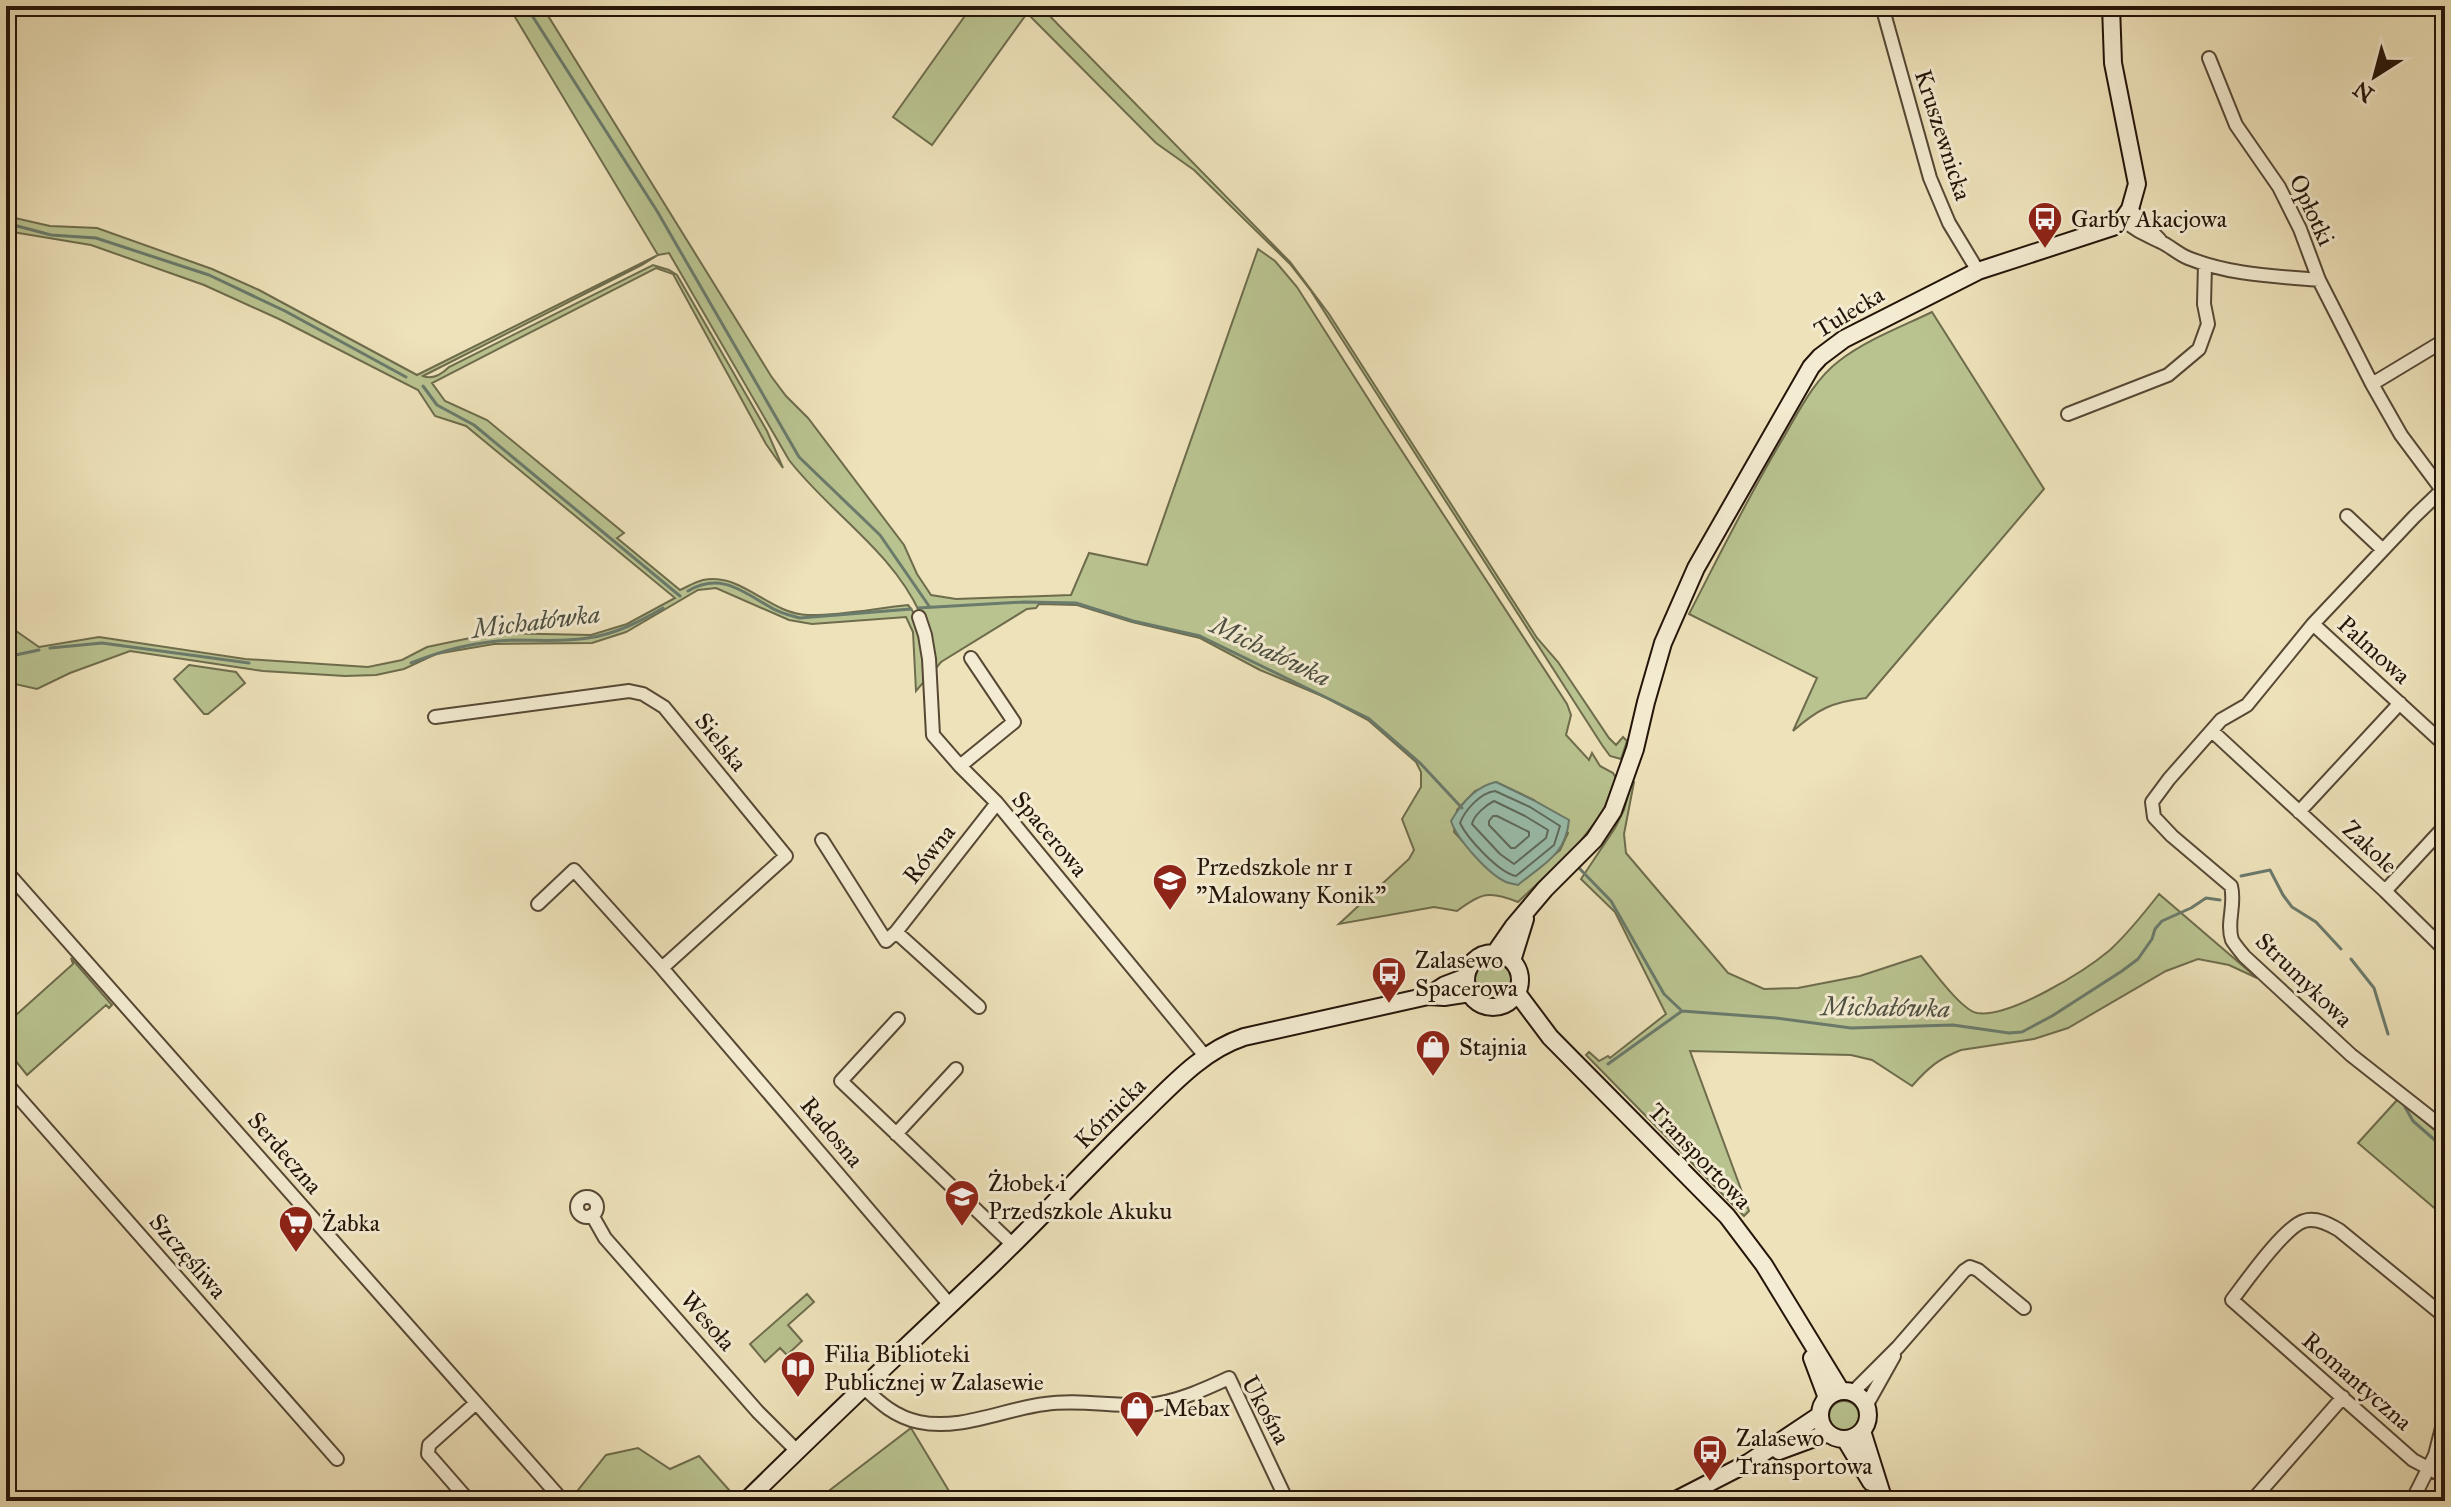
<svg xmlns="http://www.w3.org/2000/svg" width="2451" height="1507" font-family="'IM FELL Great Primer',serif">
<rect width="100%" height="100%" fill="#eee2ba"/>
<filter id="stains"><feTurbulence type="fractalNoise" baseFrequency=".0025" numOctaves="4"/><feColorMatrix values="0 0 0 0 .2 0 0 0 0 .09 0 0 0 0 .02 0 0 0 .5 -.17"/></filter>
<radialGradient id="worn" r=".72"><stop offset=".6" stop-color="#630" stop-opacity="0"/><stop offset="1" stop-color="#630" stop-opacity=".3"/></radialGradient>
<path fill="#b9c390" stroke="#6e6c4c" stroke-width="2" fill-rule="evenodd" d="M 506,6 L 542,6 L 771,376 L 786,396 L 808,418 L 904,545 L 917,574 L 931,595 L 956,599 L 1071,595 L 1089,553 L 1147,565 L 1258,249 L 1275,261 L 1297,287 L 1383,422 L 1567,704 L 1571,715 L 1566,735 L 1589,760 L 1592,753 L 1600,766 L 1613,773 L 1616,778 L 1603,812 L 1575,848 L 1518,902 C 1489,890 1481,893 1457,911 L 1434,907 L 1339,924 L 1409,859 L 1414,850 L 1402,819 L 1421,787 L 1421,772 L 1416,762 L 1368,720 L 1327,698 L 1260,670 L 1200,638 L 1132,622 L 1077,605 L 1039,604 L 1036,608 L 1027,609 L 941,662 L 932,673 C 928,654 928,630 920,613 C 891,550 830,513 789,460 L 669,253 L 658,255 L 642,265 L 423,376 C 433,380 442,374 449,367 L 653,265 L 669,270 L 677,275 L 767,431 L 783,468 L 766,444 L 673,274 L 656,268 L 432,383 L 445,401 L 487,420 L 624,533 L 617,538 L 680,590 C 687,587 695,582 703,580 C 742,572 769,614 808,615 C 839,616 877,608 908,605 C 924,623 924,654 928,677 L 916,691 L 913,632 L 906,617 L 812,624 L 789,620 L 716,588 L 698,590 L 626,632 L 592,643 L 494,644 L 436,654 L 404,669 L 376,675 L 345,676 L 263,671 L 130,651 L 70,673 L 37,689 L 6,682 L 6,631 L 16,631 L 39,647 L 99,637 L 245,659 L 368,667 L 402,660 L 427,647 L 494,633 L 591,635 L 627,624 L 675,598 L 466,426 L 435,416 L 418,390 L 279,319 L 204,285 L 91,245 L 6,231 L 6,216 L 50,226 L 97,228 L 212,269 L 259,290 L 417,375 L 658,255 L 515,17 ZM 1496,782 L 1534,800 L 1568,833 L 1560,850 L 1518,884 L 1487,868 L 1454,832 L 1457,810 L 1475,791 Z
M 972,6 L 1015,6 L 1025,16 L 932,145 L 893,117 Z
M 1020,6 L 1040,6 L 1290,262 L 1329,314 L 1537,638 L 1558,662 L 1609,738 L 1616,745 L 1623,737 L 1627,741 L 1621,759 L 1610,756 L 1602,745 L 1311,291 L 1290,264 L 1194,170 L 1156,143 Z
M 1932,312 L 2044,489 L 1866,698 C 1832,702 1818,709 1793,731 L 1817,678 L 1689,614 C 1720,554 1750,493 1785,435 C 1800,409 1815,379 1839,361 C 1866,340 1901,327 1932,312 Z
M 189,665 L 236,672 L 245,683 L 208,714 L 204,714 L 174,679 Z
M 1632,781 L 1634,782 L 1624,834 L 1626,853 L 1728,973 L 1764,989 L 1798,988 L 1860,976 L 1921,956 C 1932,969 1961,1010 1977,1013 C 2010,1018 2085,971 2110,950 C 2127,934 2145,912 2159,894 L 2257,978 L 2229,965 L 2198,959 L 2166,971 L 2068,1028 L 2034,1039 L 1961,1050 C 1938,1059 1928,1068 1912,1086 L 1872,1060 L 1851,1055 L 1690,1051 L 1749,1211 L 1744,1216 L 1586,1055 L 1589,1052 L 1599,1061 L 1608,1056 L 1610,1058 L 1666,1014 L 1615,912 L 1581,879 L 1615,828 L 1624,810 Z
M 71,958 L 112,1005 L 109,1008 L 106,1005 L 27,1075 L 6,1049 L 6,1024 L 73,964 Z
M1475 980a18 18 0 1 1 36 0a18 18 0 1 1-36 0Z
M 2398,1099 L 2445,1139 L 2445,1212 L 2439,1212 L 2358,1143 Z
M 807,1294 L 814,1302 L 788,1325 L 802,1341 L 787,1355 L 780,1348 L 765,1362 L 750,1344 Z
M1829 1416a15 15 0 1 1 30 0a15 15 0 1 1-30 0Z
M 911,1428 L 955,1501 L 837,1501 L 830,1490 Z
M 638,1448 L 670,1469 L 699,1456 L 737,1499 L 735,1501 L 573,1501 L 571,1499 L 606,1455 Z"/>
<path fill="#99bead" stroke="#6a7a6b" stroke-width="2" d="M 1496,782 L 1533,800 L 1569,820 C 1566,855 1543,864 1518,885 C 1515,884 1508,883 1506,882 C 1488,874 1457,839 1451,821 C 1461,804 1476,786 1496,782 Z"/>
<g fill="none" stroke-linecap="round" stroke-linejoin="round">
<path stroke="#5e695b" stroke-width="2" d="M 1495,791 L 1530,807 L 1560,826 L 1554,845 L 1516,876 C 1499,873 1467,838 1460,823 C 1465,810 1480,793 1495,791 Z
M 1494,801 L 1525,816 L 1548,830 L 1546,838 L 1514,864 L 1500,854 L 1472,824 C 1474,815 1486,805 1494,801 Z
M 1493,816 L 1497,816 L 1529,832 L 1529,836 L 1515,848 L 1511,848 L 1489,825 L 1489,821 Z"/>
<path stroke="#6a7a6b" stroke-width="3" d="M 526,6 L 657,211 L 799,457 L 880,535 L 929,606
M 6,223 L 51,235 L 96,238 L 209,275 L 285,311 L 406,377
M 423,386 L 437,405 L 474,425 L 680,596
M 688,591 C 720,572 742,591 770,607 C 779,613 789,615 800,618 L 911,609
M 918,608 L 1024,602 L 1076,603 L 1133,621 L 1200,636 L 1368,718 L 1421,764 L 1462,808
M 50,648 L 102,643 L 249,663
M 6,657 L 39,650
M 411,663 C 445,649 477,641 514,640 C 538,640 564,642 588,638 C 616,634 639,622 663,608
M 1579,868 L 1611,901 L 1664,994 L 1682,1011 L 1776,1018 L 1851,1028 L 1953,1025 L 2009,1033 L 2022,1032 L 2052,1016 L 2122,971 L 2138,959 L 2152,939 L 2155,929 L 2162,921 L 2191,908 L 2206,898 L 2220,900
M 2241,876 L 2270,870 L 2283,895 L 2292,907 L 2316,922 L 2341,949
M 2351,959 L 2374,988 L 2388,1034
M 1608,1064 L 1682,1011
M 2405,1107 L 2413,1121 L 2445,1149"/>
<defs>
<path id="street" d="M 1882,6 L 1930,178 L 1949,223 L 1978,271
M 2209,58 L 2236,125 L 2279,187 L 2300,229 L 2319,280 L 2372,384 L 2401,435 L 2445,494
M 2130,209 L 2160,240
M 2123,219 C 2135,231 2147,235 2161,242 C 2170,246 2178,254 2188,258 C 2230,275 2274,276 2319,280
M 2372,384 L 2445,340
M 2068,414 L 2168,375 L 2199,349 L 2208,324 L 2204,304 L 2205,264
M 2442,490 L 2414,517 L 2313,624 L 2247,705 L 2221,720 L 2169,779 L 2152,802 L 2154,817 L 2172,836 L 2231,886 C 2236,905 2226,922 2232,940 C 2235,945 2240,951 2244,956 L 2351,1055 L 2445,1129
M 2347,516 L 2383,550
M 919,617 L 925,635 L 929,659 L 933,735 L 960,766 L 997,803 L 1205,1056
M 2313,624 L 2445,745
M 435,717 L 629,691 L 643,694 L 664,707 L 786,856 L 662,968
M 2212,731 L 2385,891 L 2445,950
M 960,766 L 1014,722 L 971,658
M 2299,812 L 2400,703
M 822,840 L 886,941 L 896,932 L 997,803
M 6,871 L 563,1501
M 2385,891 L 2445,826
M 538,904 L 574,870 L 662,968 L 949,1304
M 896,932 L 979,1007
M 898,1019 L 841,1081 L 1012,1244
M 6,1083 L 337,1459
M 896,1134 L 956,1069
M577 1207a10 10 0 1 1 20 0a10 10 0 1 1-20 0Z
M 592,1215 L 605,1238 L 758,1412 L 797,1451
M 2445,1314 L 2438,1311 L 2339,1230 C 2329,1224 2316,1217 2304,1221 C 2284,1227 2245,1283 2232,1300 L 2413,1460 L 2445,1477
M 863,1387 C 880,1403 895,1417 919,1422 C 960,1431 1004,1409 1045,1404 C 1079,1399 1114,1407 1148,1405 C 1177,1402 1203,1390 1229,1378 L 1287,1501
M 1852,1393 L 1898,1347 L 1964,1271 L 1970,1267 L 1978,1270 L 2024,1308
M 1866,1406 L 1894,1356
M 469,1501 L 428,1454 L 429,1445 L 476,1403
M 2252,1501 L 2343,1397
M 2412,1501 L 2435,1455 L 2445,1416"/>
<path id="secondary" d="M 1495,953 L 1513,927 L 1545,889 L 1594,840 L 1613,811 L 1635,749 L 1646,702 L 1663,643 L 1696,568 L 1811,367 L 1820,357 L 1844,339 L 1978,271 L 2113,227 L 2123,219 L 2130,209 L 2137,184 L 2113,63 L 2111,6
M1466 980a27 27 0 1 1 54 0a27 27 0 1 1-54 0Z
M 1512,961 L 1525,919
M 1517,993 L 1550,1037 L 1727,1216 L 1764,1265 L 1841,1391
M 1428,996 L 1445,985 L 1466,977
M 1812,1358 L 1827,1398
M1820 1415a24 24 0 1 1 48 0a24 24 0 1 1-48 0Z
M 1862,1431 L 1884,1501
M 1845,1439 L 1871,1482
M 1779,1451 L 1828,1433
M 746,1501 C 826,1422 907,1346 988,1269 C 1038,1221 1085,1170 1134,1122 C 1168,1090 1199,1052 1244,1037 L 1428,996 L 1444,997 L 1470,993
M 1674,1501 L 1748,1463 L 1820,1415"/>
</defs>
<use href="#street" stroke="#564835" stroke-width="16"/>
<use href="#secondary" stroke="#241409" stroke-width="20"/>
<use href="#street" stroke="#f4ecd2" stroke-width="12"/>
<use href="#secondary" stroke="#f4ecd2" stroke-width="16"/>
</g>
<defs>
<symbol id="bus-pin" viewBox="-11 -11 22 30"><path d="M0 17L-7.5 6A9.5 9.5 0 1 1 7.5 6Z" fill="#8f2418" stroke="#f4ecd2"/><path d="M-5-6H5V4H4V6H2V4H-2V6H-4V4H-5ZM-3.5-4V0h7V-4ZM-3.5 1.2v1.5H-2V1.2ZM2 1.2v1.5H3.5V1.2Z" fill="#fff"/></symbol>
<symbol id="school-pin" viewBox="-11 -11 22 30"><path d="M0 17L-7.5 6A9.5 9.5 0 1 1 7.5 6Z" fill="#8f2418" stroke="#f4ecd2"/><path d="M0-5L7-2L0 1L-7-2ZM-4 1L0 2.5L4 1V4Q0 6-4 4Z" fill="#fff"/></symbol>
<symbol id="shop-pin" viewBox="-11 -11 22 30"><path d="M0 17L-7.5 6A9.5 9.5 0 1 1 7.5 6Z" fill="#8f2418" stroke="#f4ecd2"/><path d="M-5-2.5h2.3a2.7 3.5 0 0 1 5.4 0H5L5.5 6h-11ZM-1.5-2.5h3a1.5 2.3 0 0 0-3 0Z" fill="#fff"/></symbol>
<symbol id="supermarket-pin" viewBox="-11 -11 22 30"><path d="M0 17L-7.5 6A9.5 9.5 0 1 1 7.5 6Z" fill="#8f2418" stroke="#f4ecd2"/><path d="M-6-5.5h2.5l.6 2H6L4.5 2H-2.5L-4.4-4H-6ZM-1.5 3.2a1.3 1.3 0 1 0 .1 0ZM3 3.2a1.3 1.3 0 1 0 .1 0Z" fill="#fff"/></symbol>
<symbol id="library-pin" viewBox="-11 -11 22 30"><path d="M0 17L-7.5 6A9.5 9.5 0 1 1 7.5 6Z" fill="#8f2418" stroke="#f4ecd2"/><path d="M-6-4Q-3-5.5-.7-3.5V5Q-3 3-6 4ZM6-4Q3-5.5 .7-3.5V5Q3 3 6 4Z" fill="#fff"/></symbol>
</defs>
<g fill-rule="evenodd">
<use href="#bus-pin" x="2025" y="199" width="40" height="54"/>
<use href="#school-pin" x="1150" y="861" width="40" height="54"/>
<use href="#bus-pin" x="1369" y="954" width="40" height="54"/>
<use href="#shop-pin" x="1413" y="1027" width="40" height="54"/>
<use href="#school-pin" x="942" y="1177" width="40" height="54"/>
<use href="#supermarket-pin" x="276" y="1203" width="40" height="54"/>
<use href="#library-pin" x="778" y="1348" width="40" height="54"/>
<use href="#shop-pin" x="1117" y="1388" width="40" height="54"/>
<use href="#bus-pin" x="1690" y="1432" width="40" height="54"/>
</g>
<g text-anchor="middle" stroke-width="6" stroke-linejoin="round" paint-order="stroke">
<g font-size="24" fill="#241409" stroke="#f4ecd2">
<text transform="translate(1943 135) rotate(72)" y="8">Kruszewnicka</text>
<text transform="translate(2312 210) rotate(65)" y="8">Opłotki</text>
<text transform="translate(1849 312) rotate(-31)" y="8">Tulecka</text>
<text transform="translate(2374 650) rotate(42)" y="8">Palmowa</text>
<text transform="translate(721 742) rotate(51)" y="8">Sielska</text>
<text transform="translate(1050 834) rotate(50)" y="8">Spacerowa</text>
<text transform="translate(2370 847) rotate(43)" y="8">Zakole</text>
<text transform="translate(929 854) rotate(-52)" y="8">Równa</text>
<text transform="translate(2304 980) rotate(44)" y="8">Strumykowa</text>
<text transform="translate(1110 1113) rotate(-45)" y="8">Kórnicka</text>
<text transform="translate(832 1132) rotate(50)" y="8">Radosna</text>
<text transform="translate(285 1153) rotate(49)" y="8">Serdeczna</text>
<text transform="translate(1700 1156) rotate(46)" y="8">Transportowa</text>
<text transform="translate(188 1256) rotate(49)" y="8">Szczęśliwa</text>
<text transform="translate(708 1321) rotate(49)" y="8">Wesoła</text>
<text transform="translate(2357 1381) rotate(41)" y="8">Romantyczna</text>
<text transform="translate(1266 1410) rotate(61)" y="8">Ukośna</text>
</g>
<g font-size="24" fill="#241409" stroke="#f4ecd2" text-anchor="start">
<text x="2071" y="227">Garby Akacjowa</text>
<text x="1196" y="875">Przedszkole nr 1<tspan x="1196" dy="28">"Malowany Konik"</tspan></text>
<text x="1415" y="968">Zalasewo<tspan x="1415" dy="28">Spacerowa</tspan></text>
<text x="1459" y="1055">Stajnia</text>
<text x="988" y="1191">Żłobek i<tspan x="988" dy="28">Przedszkole Akuku</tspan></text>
<text x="322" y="1231">Żabka</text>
<text x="824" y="1362">Filia Biblioteki<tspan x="824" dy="28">Publicznej w Zalasewie</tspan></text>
<text x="1163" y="1416">Mebax</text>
<text x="1736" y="1446">Zalasewo<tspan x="1736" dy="28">Transportowa</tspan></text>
</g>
<g font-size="26" font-style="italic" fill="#4d5042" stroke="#f4ecd2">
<text transform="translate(536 621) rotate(-7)" y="9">Michałówka</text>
<text transform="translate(1271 651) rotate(26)" y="9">Michałówka</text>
<text transform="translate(1886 1007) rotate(1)" y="9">Michałówka</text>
</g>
</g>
<rect width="2451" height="1507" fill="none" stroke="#eee2ba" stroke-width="32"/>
<rect x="8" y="8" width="2435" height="1491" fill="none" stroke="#241409" stroke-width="4"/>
<rect x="16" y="16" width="2419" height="1475" fill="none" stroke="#241409" stroke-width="2"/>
<g transform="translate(2375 76) rotate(216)" stroke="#f4ecd2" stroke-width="6" paint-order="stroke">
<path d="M0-6L14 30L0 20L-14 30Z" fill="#241409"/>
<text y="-12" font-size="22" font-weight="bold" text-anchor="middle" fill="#241409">N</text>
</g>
<rect width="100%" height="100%" filter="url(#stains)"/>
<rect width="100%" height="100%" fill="url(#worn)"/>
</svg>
